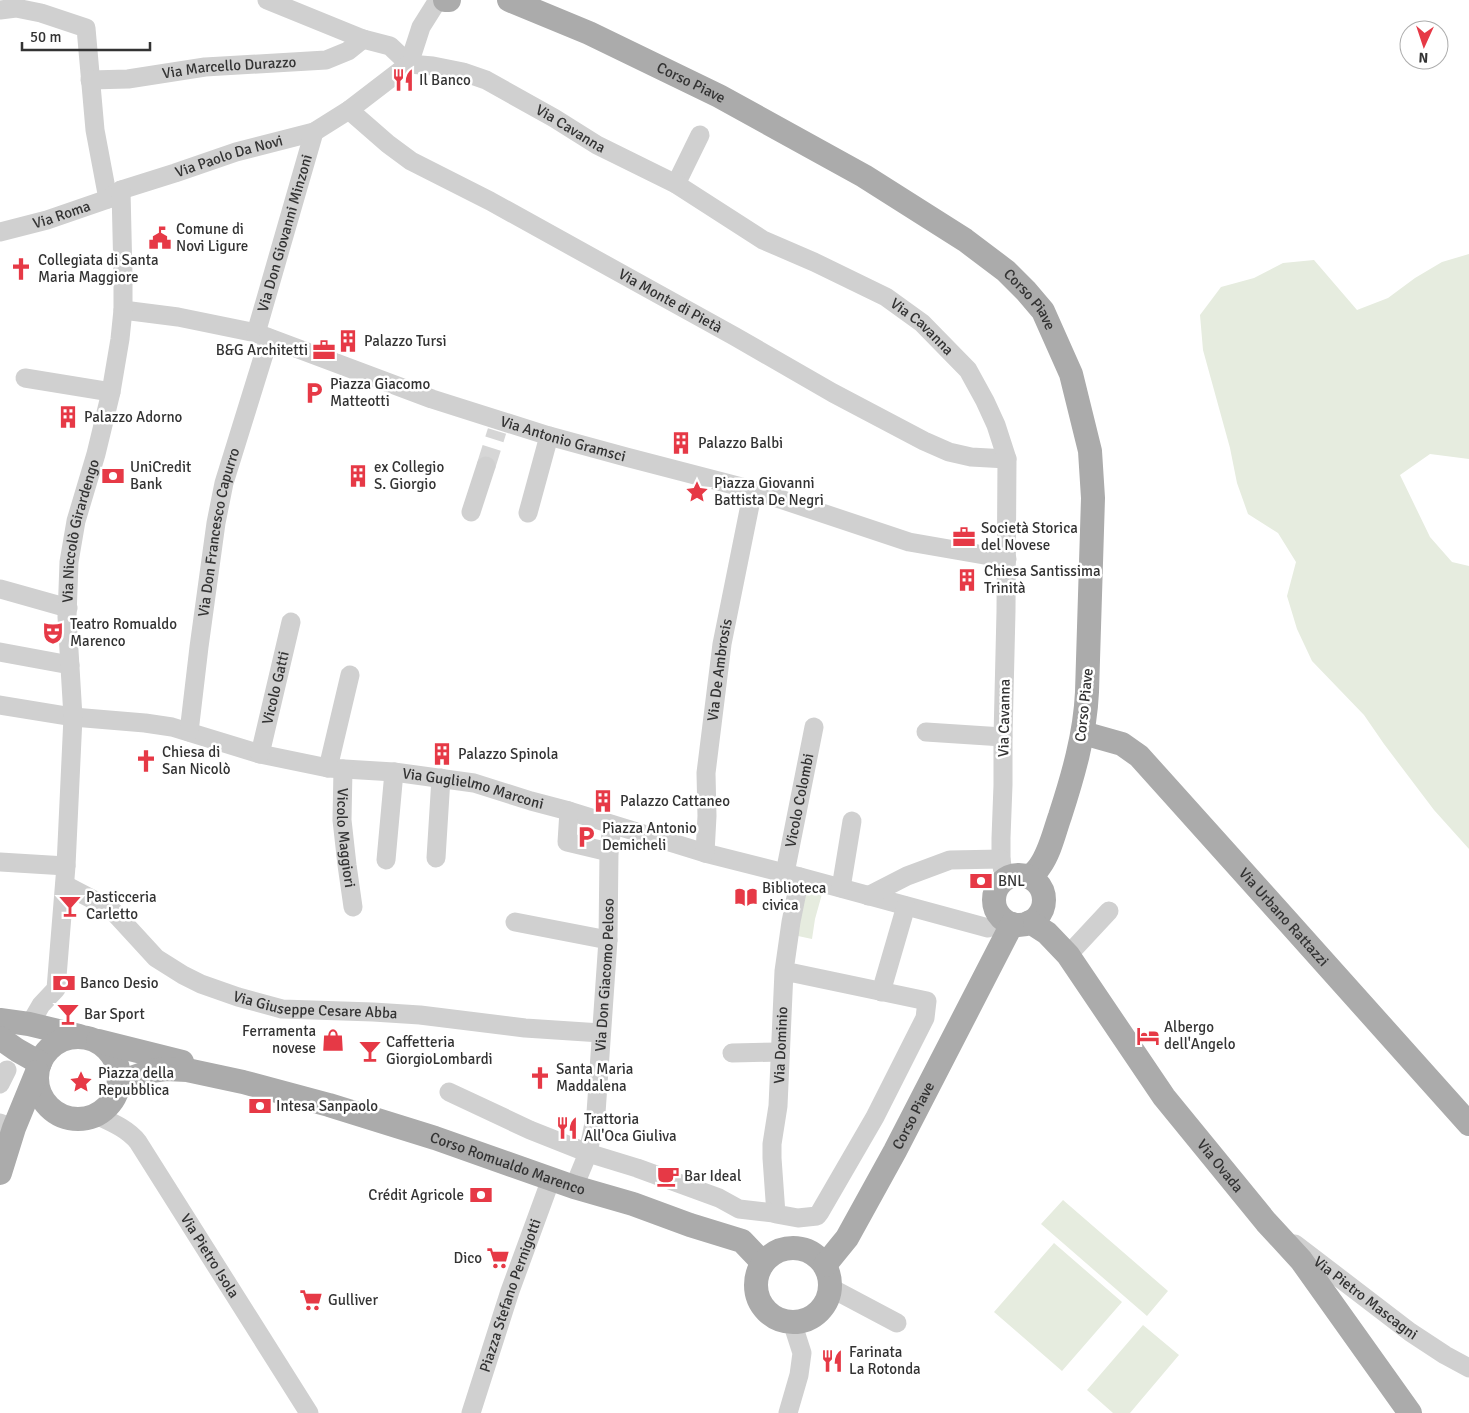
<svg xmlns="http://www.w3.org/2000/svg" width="1469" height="1413" font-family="Signika,sans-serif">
<rect width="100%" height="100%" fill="#fff"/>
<path fill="#e6ecdf" d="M 1469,254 L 1469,459 L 1430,454 L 1400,475 L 1430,537 L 1452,562 L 1469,566 L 1469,849 L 1434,810 L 1384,744 L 1364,715 L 1312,661 L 1297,629 L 1287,596 L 1296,562 L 1278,533 L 1248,514 L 1237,483 L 1230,448 L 1203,350 L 1200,315 L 1221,287 L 1254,278 L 1283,263 L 1314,260 L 1357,310 L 1388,298 L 1415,278 L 1442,262 Z
M 805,890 L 822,894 L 815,919 L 812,939 L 798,936 Z
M 1063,1200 L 1168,1291 L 1147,1316 L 1041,1224 Z
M 1054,1243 L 1122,1302 L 1062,1371 L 994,1312 Z
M 1143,1325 L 1179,1355 L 1130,1413 L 1113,1413 L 1087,1390 Z"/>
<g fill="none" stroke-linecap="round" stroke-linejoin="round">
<path stroke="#d6d6d6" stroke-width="19" stroke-dasharray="19 9" stroke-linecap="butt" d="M 486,466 L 497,431"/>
<g stroke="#d0d0d0" stroke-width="19">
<path d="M 267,0 L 363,39 L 390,46 L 409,64 L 421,27 L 438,0"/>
<path d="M 0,10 L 16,8 L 41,13 L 86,28 L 95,130 L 108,199"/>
<path id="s1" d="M 90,80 L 128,79 L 205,67 L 326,60 L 348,51 L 363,39"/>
<path id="s2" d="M 349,110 L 388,144 L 411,161 L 490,201 L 734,336 L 833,393 L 924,441 L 949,452 L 971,457 L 1007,459"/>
<path d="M 676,184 L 700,135"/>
<path id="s3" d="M 0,232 L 47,220 L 108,199 L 121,190 L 175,173 L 236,152 L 314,132 L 349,110 L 409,64 L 433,66 L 463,72 L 486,80 L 554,118 L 597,145 L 676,184 L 763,240 L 814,262 L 886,297 L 922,323 L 968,370 L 985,401 L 996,425 L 1007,459 L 1006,611 L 1003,737 L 1003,785 L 1001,838 L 1001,859 L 1004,880"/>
<path id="s4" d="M 123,310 L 178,317 L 256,333 L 432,399 L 549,436 L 626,457 L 753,490 L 909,542 L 1007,559"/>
<path id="s5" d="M 256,333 L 314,132"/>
<path d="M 25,378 L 111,392"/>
<path d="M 471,512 L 486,466"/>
<path d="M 528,513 L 549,436"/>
<path d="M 0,589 L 68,608"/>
<path d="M 0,652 L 70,665"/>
<path id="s6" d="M 0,705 L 73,717 L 145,723 L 172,727 L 260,754 L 328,768 L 394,772 L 474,783 L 531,801 L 569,811 L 705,853 L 800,877 L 988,928 L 1005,920"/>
<path id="s7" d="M 189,732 L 199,647 L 216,523 L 224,483 L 269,338"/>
<path d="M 926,732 L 1003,737"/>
<path id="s8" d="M 260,754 L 291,622"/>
<path d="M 328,768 L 350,675"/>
<path id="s9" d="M 343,769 L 342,820 L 347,865 L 353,907"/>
<path d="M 569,811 L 567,842 L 609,852"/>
<path id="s10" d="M 705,853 L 707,816 L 706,773 L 722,644 L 753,490"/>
<path d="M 436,858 L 441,778"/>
<path d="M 386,860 L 394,772"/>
<path d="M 0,862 L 66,866"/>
<path id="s11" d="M 785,873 L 814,727"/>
<path id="s12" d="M 65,885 L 111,909 L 156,958 L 183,975 L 201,984 L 238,997 L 282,1009 L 373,1012 L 420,1015 L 525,1028 L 601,1033"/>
<path d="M 841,888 L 852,821"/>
<path d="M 868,896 L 907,876 L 950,860 L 1001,859"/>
<path d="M 515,922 L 608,940"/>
<path d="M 1068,955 L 1109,911"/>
<path id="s13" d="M 784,971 L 927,1001 L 925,1018 L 875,1117 L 820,1212 L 817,1216 L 798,1218 L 776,1214 L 772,1158 L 772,1144 L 778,1106 L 784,971 L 791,922 L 800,877"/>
<path d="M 881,992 L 906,906"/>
<path id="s14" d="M 34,1017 L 41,1005 L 56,989 L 66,866 L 73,717 L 67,617 L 69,562 L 76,521 L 96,454 L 111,392 L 120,339 L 123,310 L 123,276 L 121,190"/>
<path d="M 732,1053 L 780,1052"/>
<path d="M 0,1084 L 7,1070"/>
<path d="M 449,1092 L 530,1130 L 588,1153 L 637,1168 L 719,1198 L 739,1209 L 774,1213"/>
<path id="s15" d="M 96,1115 C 111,1122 128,1129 138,1142 L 309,1413"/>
<path d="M 0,1123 L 5,1125"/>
<path id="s16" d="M 574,1187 L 588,1153 L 596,1113 L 608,940 L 609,852 L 612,825"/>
<path id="s17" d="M 1295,1244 L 1410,1332 L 1445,1355 L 1469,1368"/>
<path d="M 831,1288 L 897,1323"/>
<path id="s18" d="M 471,1413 L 510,1291 L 551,1179"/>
<path d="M 788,1413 L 799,1375 L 802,1353 L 792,1322"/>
</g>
<g stroke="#ababab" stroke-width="24">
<path d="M 445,0 L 449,0"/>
<path id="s19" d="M 509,0 L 589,33 L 719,96 L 864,176 L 965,240 L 1006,271 L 1026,291 L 1043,311 L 1071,374 L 1090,451 L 1093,498 L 1087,692 C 1085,735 1073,776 1060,816 C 1054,833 1050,852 1040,866 C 1037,871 1033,874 1029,877"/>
<path id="s20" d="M 1083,733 L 1122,744 L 1139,756 L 1290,924 L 1469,1124"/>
<circle cx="1019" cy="900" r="25"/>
<path id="s21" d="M 1030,922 L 1047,933 L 1068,955 L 1164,1097 L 1266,1222 L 1301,1260 L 1410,1413"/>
<path d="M 0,1020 L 29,1024 L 79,1036"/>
<circle cx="78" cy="1078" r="41"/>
<path d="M 0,1038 L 17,1050 L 40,1063"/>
<path d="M 98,1041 L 182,1062"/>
<path id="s22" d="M 119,1086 L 134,1077 L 151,1071 L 166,1069 L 187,1070 L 243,1082 L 329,1105 L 435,1138 L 574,1187 L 633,1204 L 690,1225 L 742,1241 L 763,1263"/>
<path d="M 0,1173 L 14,1128 L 37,1072"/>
<circle cx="793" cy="1285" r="37"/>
<path id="s23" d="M 825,1265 L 847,1238 L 895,1151 L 1012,924"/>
</g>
</g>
<defs>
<symbol id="restaurant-bare" viewBox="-9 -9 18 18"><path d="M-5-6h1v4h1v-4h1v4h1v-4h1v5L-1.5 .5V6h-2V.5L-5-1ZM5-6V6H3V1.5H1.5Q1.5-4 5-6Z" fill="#e63946" stroke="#fff" stroke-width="2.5" paint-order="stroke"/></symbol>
<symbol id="civic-bare" viewBox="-9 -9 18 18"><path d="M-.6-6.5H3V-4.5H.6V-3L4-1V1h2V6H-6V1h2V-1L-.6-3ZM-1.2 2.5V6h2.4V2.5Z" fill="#e63946" stroke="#fff" stroke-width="2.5" paint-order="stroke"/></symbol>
<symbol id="church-bare" viewBox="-9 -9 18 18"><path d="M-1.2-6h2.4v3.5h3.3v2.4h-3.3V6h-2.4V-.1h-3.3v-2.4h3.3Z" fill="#e63946" stroke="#fff" stroke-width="2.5" paint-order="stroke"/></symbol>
<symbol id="building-bare" viewBox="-9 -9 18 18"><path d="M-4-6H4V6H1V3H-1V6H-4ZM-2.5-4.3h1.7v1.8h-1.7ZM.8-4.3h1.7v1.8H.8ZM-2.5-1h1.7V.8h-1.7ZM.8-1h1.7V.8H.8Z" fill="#e63946" stroke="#fff" stroke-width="2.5" paint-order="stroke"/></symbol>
<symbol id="office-bare" viewBox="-9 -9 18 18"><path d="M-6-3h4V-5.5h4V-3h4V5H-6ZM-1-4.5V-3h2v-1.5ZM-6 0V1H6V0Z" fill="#e63946" stroke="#fff" stroke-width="2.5" paint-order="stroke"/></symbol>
<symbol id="parking-bare" viewBox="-9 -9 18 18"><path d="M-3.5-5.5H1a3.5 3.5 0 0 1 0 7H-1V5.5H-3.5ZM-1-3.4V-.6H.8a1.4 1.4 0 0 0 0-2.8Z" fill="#e63946" stroke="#fff" stroke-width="2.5" paint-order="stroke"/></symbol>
<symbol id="bank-bare" viewBox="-9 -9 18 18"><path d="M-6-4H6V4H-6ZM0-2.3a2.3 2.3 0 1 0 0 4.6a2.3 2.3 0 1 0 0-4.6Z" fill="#e63946" stroke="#fff" stroke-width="2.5" paint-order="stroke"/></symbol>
<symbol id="sight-bare" viewBox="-9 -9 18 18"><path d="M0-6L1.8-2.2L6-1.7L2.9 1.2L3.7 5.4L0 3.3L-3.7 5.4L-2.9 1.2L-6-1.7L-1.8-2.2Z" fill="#e63946" stroke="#fff" stroke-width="2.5" paint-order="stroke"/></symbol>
<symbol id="theatre-bare" viewBox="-9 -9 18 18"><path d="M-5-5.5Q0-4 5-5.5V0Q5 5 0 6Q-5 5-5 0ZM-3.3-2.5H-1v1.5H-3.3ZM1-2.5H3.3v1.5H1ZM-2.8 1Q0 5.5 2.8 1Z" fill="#e63946" stroke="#fff" stroke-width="2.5" paint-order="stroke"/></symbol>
<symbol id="library-bare" viewBox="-9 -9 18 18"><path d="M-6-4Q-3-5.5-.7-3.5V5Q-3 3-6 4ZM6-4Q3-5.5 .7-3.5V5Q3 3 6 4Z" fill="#e63946" stroke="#fff" stroke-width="2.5" paint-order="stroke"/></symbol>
<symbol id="bar-bare" viewBox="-9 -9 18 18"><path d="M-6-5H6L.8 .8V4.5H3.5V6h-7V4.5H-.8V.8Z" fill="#e63946" stroke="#fff" stroke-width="2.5" paint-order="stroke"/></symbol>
<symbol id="hotel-bare" viewBox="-9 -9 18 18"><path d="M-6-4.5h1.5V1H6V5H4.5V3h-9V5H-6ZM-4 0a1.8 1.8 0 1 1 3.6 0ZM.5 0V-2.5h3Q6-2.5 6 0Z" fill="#e63946" stroke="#fff" stroke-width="2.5" paint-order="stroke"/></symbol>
<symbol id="shop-bare" viewBox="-9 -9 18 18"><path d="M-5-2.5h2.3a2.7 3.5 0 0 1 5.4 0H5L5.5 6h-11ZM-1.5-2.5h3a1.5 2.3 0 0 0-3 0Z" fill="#e63946" stroke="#fff" stroke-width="2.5" paint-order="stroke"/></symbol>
<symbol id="cafe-bare" viewBox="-9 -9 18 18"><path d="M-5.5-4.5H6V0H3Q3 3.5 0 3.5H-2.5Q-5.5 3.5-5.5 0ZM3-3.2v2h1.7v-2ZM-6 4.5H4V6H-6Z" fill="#e63946" stroke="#fff" stroke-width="2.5" paint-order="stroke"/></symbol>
<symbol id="supermarket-bare" viewBox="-9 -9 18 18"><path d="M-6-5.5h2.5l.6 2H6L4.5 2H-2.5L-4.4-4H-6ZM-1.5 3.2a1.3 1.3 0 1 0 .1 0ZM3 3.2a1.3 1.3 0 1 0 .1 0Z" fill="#e63946" stroke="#fff" stroke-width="2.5" paint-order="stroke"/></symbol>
</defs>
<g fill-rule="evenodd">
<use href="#restaurant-bare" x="387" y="64" width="32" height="32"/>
<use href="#civic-bare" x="144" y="222" width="32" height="32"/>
<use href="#church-bare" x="5" y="253" width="32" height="32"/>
<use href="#building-bare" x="332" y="325" width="32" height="32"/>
<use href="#office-bare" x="308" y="334" width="32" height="32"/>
<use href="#parking-bare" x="298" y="377" width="32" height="32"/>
<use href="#building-bare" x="52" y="401" width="32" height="32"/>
<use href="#building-bare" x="665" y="427" width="32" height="32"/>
<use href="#bank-bare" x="97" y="460" width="32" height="32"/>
<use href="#building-bare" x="342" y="460" width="32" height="32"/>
<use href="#sight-bare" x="681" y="476" width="32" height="32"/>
<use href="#office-bare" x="948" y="521" width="32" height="32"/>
<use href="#building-bare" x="951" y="564" width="32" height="32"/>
<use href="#theatre-bare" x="37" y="617" width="32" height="32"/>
<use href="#building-bare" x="426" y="738" width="32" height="32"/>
<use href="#church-bare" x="130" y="745" width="32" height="32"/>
<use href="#building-bare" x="587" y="785" width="32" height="32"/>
<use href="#parking-bare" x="570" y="821" width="32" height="32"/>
<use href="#bank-bare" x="965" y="865" width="32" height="32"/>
<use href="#library-bare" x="730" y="881" width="32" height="32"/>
<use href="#bar-bare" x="54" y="890" width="32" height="32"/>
<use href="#bank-bare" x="48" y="967" width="32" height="32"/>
<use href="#bar-bare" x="52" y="998" width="32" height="32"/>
<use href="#hotel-bare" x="1132" y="1020" width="32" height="32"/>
<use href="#shop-bare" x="317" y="1024" width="32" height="32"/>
<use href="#bar-bare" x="354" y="1035" width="32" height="32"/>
<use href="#church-bare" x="524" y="1062" width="32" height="32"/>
<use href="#sight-bare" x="65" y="1066" width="32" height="32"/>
<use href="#bank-bare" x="244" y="1090" width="32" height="32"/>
<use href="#restaurant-bare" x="551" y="1112" width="32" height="32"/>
<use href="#cafe-bare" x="652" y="1160" width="32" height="32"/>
<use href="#bank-bare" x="465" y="1179" width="32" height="32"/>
<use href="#supermarket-bare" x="482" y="1242" width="32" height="32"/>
<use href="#supermarket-bare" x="295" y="1284" width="32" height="32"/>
<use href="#restaurant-bare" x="816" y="1345" width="32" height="32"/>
</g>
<g text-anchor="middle" stroke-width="5" stroke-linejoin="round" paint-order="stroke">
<g font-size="15" fill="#333" stroke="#fff">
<text dy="5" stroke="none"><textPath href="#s1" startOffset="140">Via Marcello Durazzo</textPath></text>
<text dy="5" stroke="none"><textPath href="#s19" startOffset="200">Corso Piave</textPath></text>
<text dy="5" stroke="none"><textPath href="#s3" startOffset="624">Via Cavanna</textPath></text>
<text dy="5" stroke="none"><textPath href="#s3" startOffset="242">Via Paolo Da Novi</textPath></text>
<text dy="5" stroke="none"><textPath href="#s3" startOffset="64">Via Roma</textPath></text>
<text dy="5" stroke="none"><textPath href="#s5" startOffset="104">Via Don Giovanni Minzoni</textPath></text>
<text dy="5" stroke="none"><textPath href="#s2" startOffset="375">Via Monte di Pietà</textPath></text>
<text dy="5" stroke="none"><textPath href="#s19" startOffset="605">Corso Piave</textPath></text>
<text dy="5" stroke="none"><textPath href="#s3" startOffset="1029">Via Cavanna</textPath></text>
<text dy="5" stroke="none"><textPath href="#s4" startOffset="460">Via Antonio Gramsci</textPath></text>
<text dy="5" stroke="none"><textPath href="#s14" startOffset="496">Via Niccolò Girardengo</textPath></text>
<text dy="5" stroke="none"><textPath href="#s7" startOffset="202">Via Don Francesco Capurro</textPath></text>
<text dy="5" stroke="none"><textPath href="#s10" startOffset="184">Via De Ambrosis</textPath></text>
<text dy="5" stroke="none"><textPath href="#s8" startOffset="68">Vicolo Gatti</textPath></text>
<text transform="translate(1084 705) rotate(-84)" y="5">Corso Piave</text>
<text transform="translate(1004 718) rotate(-89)" y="5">Via Cavanna</text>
<text dy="5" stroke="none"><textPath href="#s6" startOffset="482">Via Guglielmo Marconi</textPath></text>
<text dy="5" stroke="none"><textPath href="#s11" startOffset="74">Vicolo Colombi</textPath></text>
<text dy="5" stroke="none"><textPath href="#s9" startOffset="69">Vicolo Maggiori</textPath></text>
<text dy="5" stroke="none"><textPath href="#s20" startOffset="278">Via Urbano Rattazzi</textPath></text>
<text dy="5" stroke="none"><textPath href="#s16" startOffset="216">Via Don Giacomo Peloso</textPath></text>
<text dy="5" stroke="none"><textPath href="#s12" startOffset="288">Via Giuseppe Cesare Abba</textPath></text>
<text dy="5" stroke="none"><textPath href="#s13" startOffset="600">Via Dominio</textPath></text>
<text dy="5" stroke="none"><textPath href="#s23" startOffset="174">Corso Piave</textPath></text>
<text dy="5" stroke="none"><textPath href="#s22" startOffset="406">Corso Romualdo Marenco</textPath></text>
<text dy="5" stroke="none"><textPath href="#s21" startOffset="311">Via Ovada</textPath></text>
<text dy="5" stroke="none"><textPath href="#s15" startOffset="185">Via Pietro Isola</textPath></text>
<text dy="5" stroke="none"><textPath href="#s18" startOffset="124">Piazza Stefano Pernigotti</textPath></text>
<text dy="5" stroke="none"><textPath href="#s17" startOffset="89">Via Pietro Mascagni</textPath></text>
</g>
<g font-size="15" fill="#333" stroke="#fff" text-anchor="start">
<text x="419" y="85">Il Banco</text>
<text x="176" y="234">Comune di<tspan x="176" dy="17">Novi Ligure</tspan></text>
<text x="38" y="265">Collegiata di Santa<tspan x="38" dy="17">Maria Maggiore</tspan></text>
<text x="364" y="346">Palazzo Tursi</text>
<text x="308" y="355" text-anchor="end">B&amp;G Architetti</text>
<text x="330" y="389">Piazza Giacomo<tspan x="330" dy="17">Matteotti</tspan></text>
<text x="84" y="422">Palazzo Adorno</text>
<text x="698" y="448">Palazzo Balbi</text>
<text x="130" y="472">UniCredit<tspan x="130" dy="17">Bank</tspan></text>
<text x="374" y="472">ex Collegio<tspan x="374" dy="17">S. Giorgio</tspan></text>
<text x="714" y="488">Piazza Giovanni<tspan x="714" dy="17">Battista De Negri</tspan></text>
<text x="981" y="533">Società Storica<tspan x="981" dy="17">del Novese</tspan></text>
<text x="984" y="576">Chiesa Santissima<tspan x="984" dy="17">Trinità</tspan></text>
<text x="70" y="629">Teatro Romualdo<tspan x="70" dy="17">Marenco</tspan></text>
<text x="162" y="757">Chiesa di<tspan x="162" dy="17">San Nicolò</tspan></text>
<text x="458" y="759">Palazzo Spinola</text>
<text x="620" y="806">Palazzo Cattaneo</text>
<text x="602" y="833">Piazza Antonio<tspan x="602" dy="17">Demicheli</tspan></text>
<text x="998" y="886">BNL</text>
<text x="762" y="893">Biblioteca<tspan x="762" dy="17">civica</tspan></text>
<text x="86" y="902">Pasticceria<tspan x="86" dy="17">Carletto</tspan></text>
<text x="80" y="988">Banco Desio</text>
<text x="84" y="1019">Bar Sport</text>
<text x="1164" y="1032">Albergo<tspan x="1164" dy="17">dell'Angelo</tspan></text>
<text x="316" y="1036" text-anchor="end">Ferramenta<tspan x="316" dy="17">novese</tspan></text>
<text x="386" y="1047">Caffetteria<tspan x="386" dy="17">GiorgioLombardi</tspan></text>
<text x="556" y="1074">Santa Maria<tspan x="556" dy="17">Maddalena</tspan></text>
<text x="98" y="1078">Piazza della<tspan x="98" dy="17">Repubblica</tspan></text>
<text x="276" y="1111">Intesa Sanpaolo</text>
<text x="584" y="1124">Trattoria<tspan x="584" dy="17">All'Oca Giuliva</tspan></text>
<text x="684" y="1181">Bar Ideal</text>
<text x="464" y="1200" text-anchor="end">Crédit Agricole</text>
<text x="482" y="1263" text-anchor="end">Dico</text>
<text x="328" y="1305">Gulliver</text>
<text x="849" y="1357">Farinata<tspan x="849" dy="17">La Rotonda</tspan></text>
</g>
</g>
<g transform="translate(1424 45) rotate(183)"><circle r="24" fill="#ffffff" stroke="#adadad"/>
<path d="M0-4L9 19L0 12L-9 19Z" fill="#e63946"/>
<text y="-8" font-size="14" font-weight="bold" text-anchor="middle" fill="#333333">N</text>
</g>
<path d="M22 42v8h128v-8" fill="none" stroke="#333333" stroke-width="2.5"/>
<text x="30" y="42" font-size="15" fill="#333333" stroke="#ffffff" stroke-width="4" paint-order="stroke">50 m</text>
</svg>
